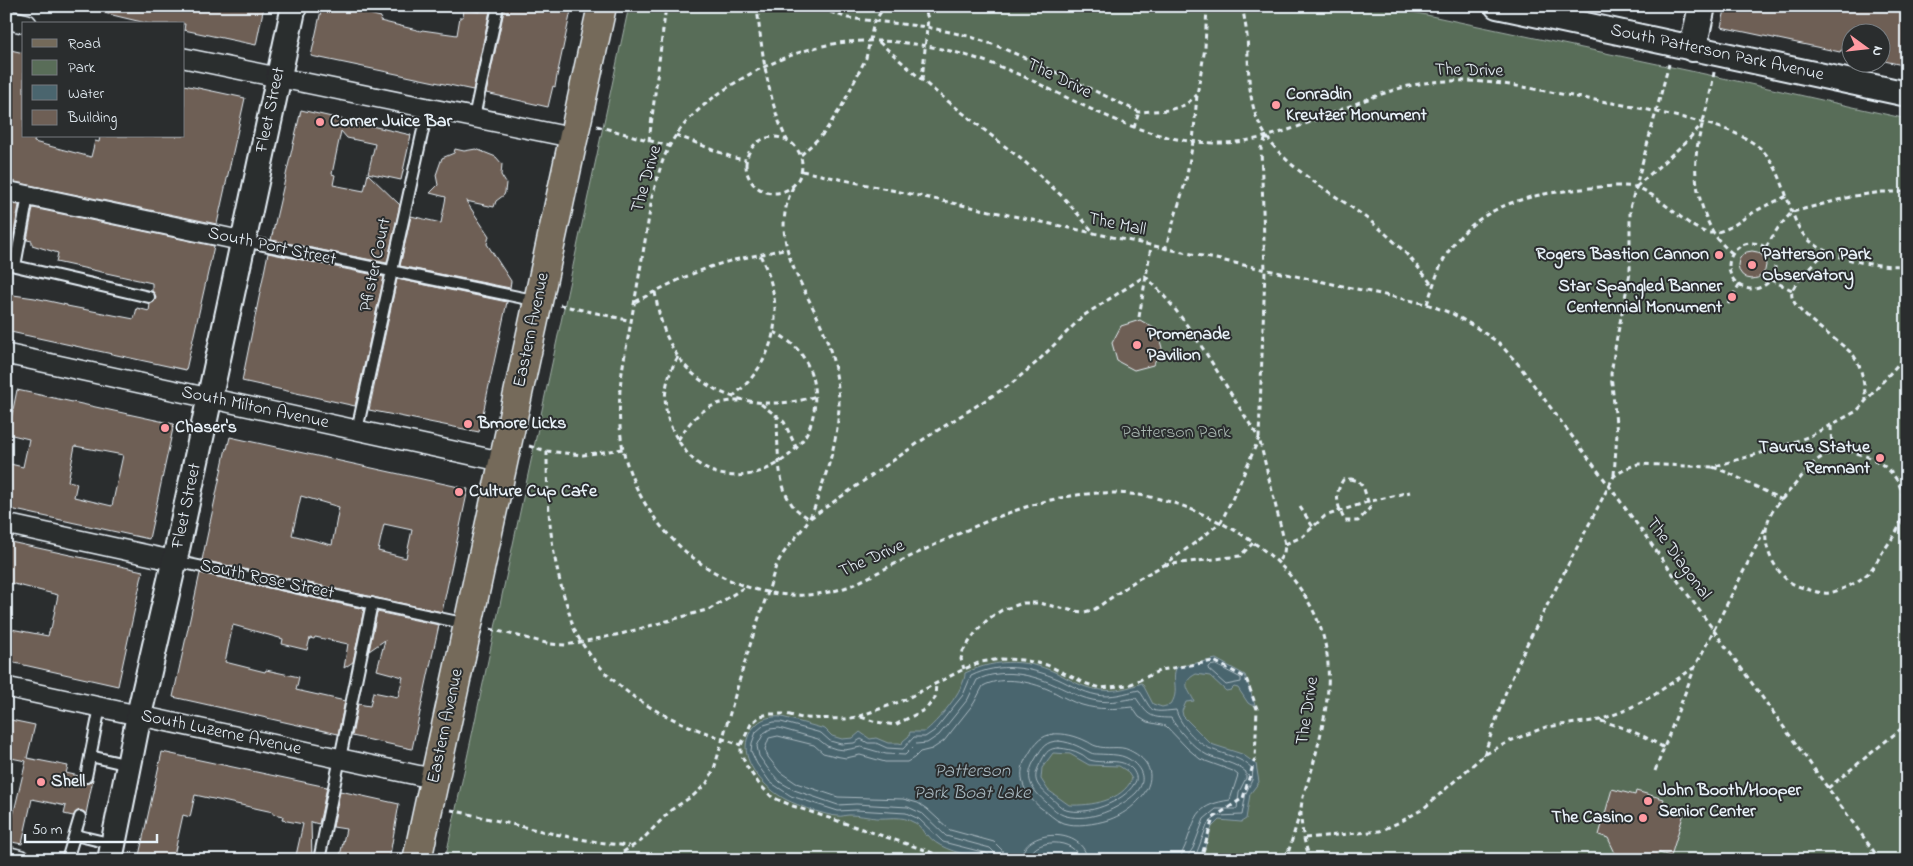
<svg xmlns="http://www.w3.org/2000/svg" width="1913" height="866" font-family="'Indie Flower',sans-serif">
	<style>
		.green { fill: #596d58; stroke: #a0afa8 }
		.water { fill: #4a656e; stroke: #899da5; fill-rule: evenodd }
		.lines { fill: none; stroke-linecap: round; stroke-linejoin: round }
		.shore { stroke: #a9b9c1; stroke-width: 1 }
		.building { fill: #6e5f55; stroke: #e8f1f8; fill-rule: evenodd }
		.service-casing { stroke: #e8f1f8; stroke-width: 14 }
		.minor-casing { stroke: #e8f1f8; stroke-width: 22 }
		.tertiary-casing { stroke: #e8f1f8; stroke-width: 28 }
		.secondary-casing { stroke: #e8f1f8; stroke-width: 30 }
		.primary-casing { stroke: #e8f1f8; stroke-width: 31 }
		.path { stroke: #e8f1f8; stroke-width: 3; stroke-dasharray: 5 4; stroke-linecap: butt }
		.service { stroke: #2a2d2e; stroke-width: 10 }
		.minor { stroke: #2a2d2e; stroke-width: 19 }
		.tertiary { stroke: #2a2d2e; stroke-width: 24 }
		.secondary { stroke: #2a2d2e; stroke-width: 26 }
		.primary { stroke: #746a5a; stroke-width: 28 }
		.poi-dot { fill: #ff9aa2; stroke: #2a2d2e; stroke-width: 2 }
		.labels { text-anchor: middle; dominant-baseline: central; stroke-width: 4; stroke-linejoin: round; paint-order: stroke }
		.street-label { font-size: 18px; fill: #e8f1f8; stroke: #2a2d2e }
		.poi-label { font-size: 18px; font-weight: bold; fill: #e8f1f8; stroke: #2a2d2e; text-anchor: start }
		.park-label { font-size: 18px; fill: #a8b6b0; stroke: #2a2d2e }
		.water-label { font-size: 19px; font-style: italic; fill: #a9b9c1; stroke: #2a2d2e }
	</style>
	<rect width="100%" height="100%" fill="#2a2d2e"/>
	<filter id="ink" filterUnits="userSpaceOnUse"><feTurbulence type="fractalNoise" baseFrequency=".02" numOctaves="2"/><feDisplacementMap in="SourceGraphic" scale="10" xChannelSelector="R" yChannelSelector="G"/><feConvolveMatrix kernelMatrix="1 2 1 2 8 2 1 2 1" color-interpolation-filters="sRGB"/></filter>
	<g filter="url(#ink)">
		<path class="green" d="M629,6H1384L1714,76L1907,119V860H445Z"/>
		<path class="water" d="M1216,659L1245,675L1255,705H1251L1248,703L1238,688L1234,687L1231,690L1226,691L1210,676L1196,674C1179,683 1190,691 1194,701L1186,702L1182,711L1183,716L1211,744L1242,754L1256,764L1259,782L1250,794L1246,819L1241,822L1219,820L1212,827L1202,856L1196,860H1071C1056,850 1046,858 1030,860C1005,862 943,857 928,835L926,836C923,831 919,824 913,822C902,815 888,819 876,818C867,817 858,815 849,815C845,815 841,817 838,816C827,816 797,805 787,800C763,788 731,753 754,727C761,718 771,716 782,717L825,729L832,736L842,739L853,738L860,732L870,739L876,738L888,743H899L902,744L903,741L909,736L910,732H924C936,724 966,688 965,673C998,658 1029,659 1061,675C1074,682 1086,689 1101,690C1115,692 1128,688 1142,683L1153,704L1162,707L1170,705C1181,692 1170,678 1177,667ZM1053,753L1070,754L1089,765L1119,766L1127,771L1132,779C1122,801 1091,806 1069,805L1048,790L1041,779L1042,768Z"/>
		<g class="lines">
			<path class="shore" d="M1216,665L1241,678V682L1226,685L1208,669L1210,666Z
				M1053,734C1064,733 1076,736 1086,741C1089,742 1092,745 1096,746C1107,750 1119,745 1129,750C1173,771 1139,810 1108,820C1095,824 1076,827 1063,823C1054,820 1049,813 1041,808C1027,797 1017,781 1024,762C1026,758 1028,756 1030,752C1036,742 1041,736 1053,734Z
				M1059,741C1074,743 1079,747 1091,753C1093,754 1096,754 1098,754C1111,755 1124,753 1134,763C1144,772 1145,783 1136,793C1119,809 1090,822 1066,816C1058,814 1053,808 1047,803C1031,789 1023,778 1036,758C1042,747 1046,741 1059,741Z
				M1059,748C1067,749 1074,750 1081,754C1084,755 1087,759 1090,760C1106,765 1121,756 1133,770C1136,775 1138,779 1134,784C1124,802 1086,816 1066,810C1060,807 1056,802 1051,798C1035,784 1031,779 1042,760C1046,752 1049,748 1059,748Z
				M990,860L989,855L986,853L943,842L919,819L906,813L856,810L838,811L791,796L770,782L757,764L751,751L752,743L756,732L764,725L774,722H781L821,733L830,741L841,744L854,743L861,739L868,743H876L887,748L903,749L914,737H925L934,731L963,695L971,676C999,662 1030,667 1058,679C1071,685 1082,692 1097,695C1112,698 1125,693 1139,690C1154,712 1147,713 1176,710C1179,723 1197,744 1211,749C1225,755 1241,757 1253,769L1252,780L1246,793L1242,815L1218,816L1208,823L1194,860
				M996,860L995,853L990,848L946,836L923,814L908,807L856,804L838,805L794,790L780,782L769,770L759,756L757,746L764,733L770,729L779,728L818,739L827,746L836,749L845,750L861,747L886,754L905,755L916,744L927,743L939,735L968,699L977,680C1001,668 1031,674 1055,685C1069,691 1082,699 1098,701C1111,703 1123,700 1136,698C1148,715 1149,718 1171,718C1177,729 1195,749 1207,755C1220,761 1234,762 1246,772V778L1239,792L1237,809H1216L1204,819L1193,848L1189,854L1188,860
				M1004,860L1002,850L994,842L950,830L927,809L918,803L903,799L838,797L796,783L780,772L768,757L765,749L769,738L778,736L814,745L823,753L835,756L846,758L860,755L885,762H907L914,758L920,752L932,749L944,741L974,703L983,686C1003,675 1034,682 1054,692C1063,697 1072,702 1082,705C1099,710 1114,709 1132,707L1139,717L1147,722L1166,726L1187,748L1200,759L1233,771L1238,775L1230,800C1198,805 1197,813 1187,841C1185,848 1181,852 1181,860
				M1021,860C1022,827 1086,827 1087,860
				M1029,860C1030,837 1078,837 1079,860"/>
		</g>
		<path class="building" d="M104,6H264L256,45L184,30L185,24H150L104,13Z
			M322,6H367L365,13L381,17L380,21L421,31L422,30L457,35L460,17H463L464,9L480,12L481,6H491L473,90L311,56Z
			M505,6H572L557,76L555,87L553,86L548,107L486,93Z
			M1726,6H1907V66L1880,60V32H1850V52L1841,50L1840,52L1721,27Z
			M6,49L24,53V136H35L34,142L91,157L95,141L99,142L100,136H184V85L245,98L217,224L6,180Z
			M301,110L411,135L401,180L368,173L375,144L347,138L341,131L332,174L335,175L333,185L364,191L368,174L400,205L387,263L271,240Z
			M455,149L464,151L476,149L496,157L502,164L501,175L506,183L505,192L504,195L496,201L494,207L466,201L489,236L487,244L511,281L510,288L400,266L411,216L441,223L446,197L430,193L438,185L436,175L442,158L454,153Z
			M6,203L19,205L13,238L6,236Z
			M33,208L214,246L186,370L6,331V294L35,298L67,305V306L134,319L137,308L149,311L150,304L154,302L156,298L155,295L152,291V283L56,262L58,253L32,245V241L27,240Z
			M1738 265a14 14 0 1 1 28 0a14 14 0 1 1-28 0Z
			M268,253L384,277L355,406L242,381Z
			M397,279L507,302L479,432L369,410Z
			M1140,320L1157,330L1162,348L1153,365L1134,370L1117,361L1112,343L1121,326Z
			M17,390L174,424L149,539L6,508V463L23,467L29,439L8,434ZM75,446L123,455L112,506L74,497L77,483L68,481Z
			M230,437L468,489L442,612L202,560L226,448L227,449ZM301,496L339,507L332,545L292,535ZM384,524L412,530L406,558L378,551Z
			M6,541L143,571L118,686L6,661V628L48,636L50,629H51L58,595L6,582Z
			M200,573L364,609L353,662L344,668L348,644L315,637L314,639L310,638L307,650L282,644L283,639L233,625L225,662L265,672L266,670L299,677L296,690L345,701L338,734L173,697Z
			M377,612L439,625L412,749L352,736L358,704L370,706L373,692L398,697L403,677L377,670L385,640L369,651Z
			M6,719L35,725L27,758L68,766L66,773L79,776L80,780L84,784L89,783L93,779L86,814L79,810L73,816L64,814L66,806L32,799L22,844L7,841L26,761L6,757Z
			M162,752L327,787L319,824L311,822L312,860H295L303,824L282,820L283,816L273,814V812L195,795L190,817L183,815L173,860H138Z
			M1612,789L1635,795L1636,791L1664,799L1662,804L1685,810L1671,856L1659,853L1653,860H1621L1617,857L1608,838L1599,835Z
			M340,791L399,804L389,860H339L346,829L333,827Z"/>
		<g class="lines">
			<defs>
				<path id="service" d="M1568,21L1571,6
					M474,117L498,6
					M28,196L15,266L149,297
					M244,241L538,301
					M357,430L428,107
					M175,561L467,624
					M90,756L129,765
					M86,777L100,707
					M75,835L113,844
					M67,860L80,817
					M319,860L372,603"/>
				<path id="minor" d="M6,19L27,24
					M184,58L574,138
					M6,191L243,241
					M6,354L504,462
					M6,524L175,561
					M6,687L435,779
					M6,856L21,860"/>
				<path id="tertiary" d="M1497,6L1907,94
					M110,860L139,715L176,554L294,6"/>
				<path id="secondary" d="M1693,48L1702,6"/>
				<path id="primary" d="M417,860L602,6"/>
			</defs>
			<use href="#service" class="service-casing"/>
			<use href="#minor" class="minor-casing"/>
			<use href="#tertiary" class="tertiary-casing"/>
			<use href="#secondary" class="secondary-casing"/>
			<use href="#primary" class="primary-casing"/>
			<path class="path" d="M757,6C761,47 768,103 787,140
				M813,6L848,18L927,27L968,36L995,45L1030,60L1139,112L1169,110L1185,105L1197,95
				M1242,6C1244,16 1246,26 1247,36C1249,63 1247,90 1256,116C1275,166 1330,189 1370,221C1396,241 1413,260 1433,286
				M879,42L930,87L1026,163L1064,198L1095,234
				M1714,72C1707,125 1684,152 1703,209C1710,229 1716,240 1732,253
				M922,80L928,18L923,6
				M597,126L669,146
				M1134,128L1139,112
				M676,135L734,158L746,160
				M746 165a28 28 0 1 1 56 0a28 28 0 1 1-56 0Z
				M1266,138L1261,148L1265,271L1259,438L1285,544L1284,553L1278,562
				M649,141L666,6
				M801,155L824,133L842,106L866,58L874,22L885,6
				M802,171L1427,304L1453,314L1477,328L1499,343L1518,364L1610,487L1880,860
				M1636,187L1688,140L1700,126
				M1729 266a23 23 0 1 1 46 0a23 23 0 1 1-46 0Z
				M1766,247L1778,228L1792,212L1854,196L1882,192H1907
				M1165,250L1186,180L1193,142L1197,95L1205,48L1207,6
				M1826,251C1818,260 1794,282 1792,292C1787,310 1843,342 1854,356C1863,369 1864,386 1866,400
				M1771,280L1792,290
				M655,292C658,311 662,329 672,347C700,398 763,414 816,396
				M635,302C667,285 700,268 734,260C752,256 769,253 787,248
				M1427,304C1432,290 1436,275 1443,261C1469,211 1520,195 1574,190C1589,188 1619,184 1635,187C1658,192 1693,235 1712,233C1730,231 1741,219 1756,211C1766,205 1777,201 1787,196
				M1728,304L1739,285
				M560,305L632,321
				M1139,317L1151,247
				M678,357C664,379 660,408 674,433C681,446 690,459 703,467C741,490 795,465 810,426C816,410 816,393 812,377C806,356 794,342 774,332
				M732,397C778,360 787,308 760,255
				M761,404L784,422L796,447
				M777,414C778,440 776,482 791,503C795,510 803,514 809,519L924,439L1011,384L1037,362L1083,316L1145,276C1193,322 1222,383 1259,438L1238,487L1221,522L1203,537L1164,565L1138,579L1095,609L1085,612L1074,611L1039,603H1023L1002,610L988,619L976,632L963,651L961,659L964,669
				M1831,426L1832,452
				M678,440C694,414 710,400 742,401
				M529,446L547,451L583,455L623,449
				M1839,450C1875,453 1911,475 1902,517C1900,529 1891,540 1884,550C1879,557 1875,566 1869,572C1862,581 1840,591 1829,593C1822,594 1813,591 1807,589C1800,587 1791,584 1786,579C1769,562 1759,537 1771,514C1776,504 1786,495 1793,487C1809,468 1814,457 1839,450Z
				M547,451C547,504 550,557 568,608C570,616 572,625 576,633C589,658 612,681 634,697C666,719 705,733 741,745
				M1713,467L1731,474L1782,500
				M1614,475L1617,434L1611,374L1616,342L1630,273V208L1669,64
				M1351,479L1359,481L1364,489L1370,508L1358,521H1345C1337,506 1334,494 1343,480Z
				M1907,490L1904,501H1907
				M1300,507L1313,527
				M1285,544L1302,537L1325,516L1367,502L1410,492
				M1164,565L1240,556L1254,542
				M490,629L550,644L566,645L621,634L710,609L745,587
				M861,717L876,722L895,725L926,709L935,698L936,683
				M1601,721C1623,727 1644,735 1664,748
				M1484,755L1505,694L1525,648L1614,476L1627,468L1638,464L1712,467L1775,449L1810,436L1857,411L1907,354
				M1655,771L1695,667L1765,529
				M1828,788L1907,724
				M451,810C510,823 569,840 629,846
				M1305,838L1380,831L1400,822L1423,809L1484,755L1510,741L1546,727L1600,720L1626,710L1654,695L1695,667
				M619,860L623,852L641,841L671,810L694,795L707,783L714,769C731,711 746,652 767,595C771,584 773,572 778,562C786,547 800,534 809,519C814,511 817,500 820,491C830,463 838,436 839,406C839,381 833,356 824,332C804,282 767,243 793,187
				M950,860L925,850L793,806L772,797L759,784L747,767L741,754V745L751,724L760,716L770,714H786L802,718L845,719L857,717L902,701L964,669L981,662L1002,659L1022,660L1047,665L1087,684L1101,688L1129,685L1161,670L1214,661L1246,678L1257,709L1255,759L1243,798L1213,818L1202,855L1194,860
				M1286,860L1300,813
				M1311,860C1305,847 1301,828 1301,814C1300,800 1308,782 1312,769C1330,700 1343,646 1296,583C1272,551 1237,529 1200,513C1091,464 1000,514 901,561C883,569 865,580 847,587C801,603 752,595 711,570C668,544 634,499 623,449C619,430 619,408 620,389C622,365 628,340 632,316C639,276 646,237 652,197C657,181 660,164 668,149C684,114 730,83 764,67C777,61 790,55 804,51C876,27 967,49 1033,81C1091,109 1149,142 1215,143C1286,144 1346,100 1413,85C1468,74 1523,87 1577,97C1605,102 1634,106 1661,113C1692,120 1738,128 1761,149C1783,170 1785,200 1798,226C1812,257 1876,269 1907,265"/>
			<use href="#service" class="service"/>
			<use href="#minor" class="minor"/>
			<use href="#tertiary" class="tertiary"/>
			<use href="#secondary" class="secondary"/>
			<use href="#primary" class="primary"/>
		</g>
	</g>
	<g class="poi-dot">
		<circle cx="1276" cy="105" r="5"/>
		<circle cx="320" cy="122" r="5"/>
		<circle cx="1719" cy="255" r="5"/>
		<circle cx="1752" cy="265" r="5"/>
		<circle cx="1732" cy="297" r="5"/>
		<circle cx="1137" cy="345" r="5"/>
		<circle cx="468" cy="424" r="5"/>
		<circle cx="165" cy="428" r="5"/>
		<circle cx="1880" cy="458" r="5"/>
		<circle cx="459" cy="492" r="5"/>
		<circle cx="41" cy="782" r="5"/>
		<circle cx="1648" cy="801" r="5"/>
		<circle cx="1643" cy="818" r="5"/>
	</g>
	<g class="labels">
		<g class="street-label">
			<text transform="translate(1717 53) rotate(12)">South Patterson Park Avenue</text>
			<text transform="translate(1469 71) rotate(1)">The Drive</text>
			<text transform="translate(1059 79) rotate(26)">The Drive</text>
			<text transform="translate(271 110) rotate(-78)">Fleet Street</text>
			<text transform="translate(647 179) rotate(-74)">The Drive</text>
			<text transform="translate(1117 225) rotate(12)">The Mall</text>
			<text transform="translate(272 247) rotate(12)">South Port Street</text>
			<text transform="translate(376 265) rotate(-78)">Pfister Court</text>
			<text transform="translate(532 330) rotate(-78)">Eastern Avenue</text>
			<text transform="translate(255 408) rotate(12)">South Milton Avenue</text>
			<text transform="translate(187 506) rotate(-78)">Fleet Street</text>
			<text transform="translate(872 559) rotate(-24)">The Drive</text>
			<text transform="translate(1678 559) rotate(54)">The Diagonal</text>
			<text transform="translate(267 580) rotate(12)">South Rose Street</text>
			<text transform="translate(1308 711) rotate(-81)">The Drive</text>
			<text transform="translate(446 726) rotate(-78)">Eastern Avenue</text>
			<text transform="translate(221 733) rotate(12)">South Luzerne Avenue</text>
		</g>
		<g class="poi-label">
			<text x="1286" y="95">Conradin<tspan x="1286" dy="21">Kreutzer Monument</tspan></text>
			<text x="330" y="122">Corner Juice Bar</text>
			<text x="1709" y="255" text-anchor="end">Rogers Bastion Cannon</text>
			<text x="1762" y="255">Patterson Park<tspan x="1762" dy="21">Observatory</tspan></text>
			<text x="1722" y="287" text-anchor="end">Star Spangled Banner<tspan x="1722" dy="21">Centennial Monument</tspan></text>
			<text x="1147" y="335">Promenade<tspan x="1147" dy="21">Pavilion</tspan></text>
			<text x="478" y="424">Bmore Licks</text>
			<text x="175" y="428">Chaser's</text>
			<text x="1870" y="448" text-anchor="end">Taurus Statue<tspan x="1870" dy="21">Remnant</tspan></text>
			<text x="469" y="492">Culture Cup Cafe</text>
			<text x="51" y="782">Shell</text>
			<text x="1658" y="791">John Booth/Hooper<tspan x="1658" dy="21">Senior Center</tspan></text>
			<text x="1633" y="818" text-anchor="end">The Casino</text>
		</g>
		<g class="park-label">
			<text x="1176" y="433">Patterson Park</text>
		</g>
		<g class="water-label">
			<text x="972" y="771">Patterson<tspan x="972" dy="22">Park Boat Lake</tspan></text>
		</g>
	</g>
	<rect width="1913" height="866" fill="none" stroke="#2a2d2e" stroke-width="25"/>
	<rect x="12" y="12" width="1888" height="841" fill="none" stroke="#e8f1f8" stroke-width="2" filter="url(#ink)"/>
	<rect x="22" y="22" width="162" height="115" fill="#2a2d2e" stroke="#767b7f"/>
	<rect x="32" y="39" width="25" height="8" fill="#746a5a" stroke="#767b7f"/>
	<text x="68" y="48" font-size="15" fill="#e8f1f8">Road</text>
	<rect x="32" y="60" width="25" height="15" fill="#596d58" stroke="#767b7f"/>
	<text x="68" y="72" font-size="15" fill="#e8f1f8">Park</text>
	<rect x="32" y="85" width="25" height="15" fill="#4a656e" stroke="#767b7f"/>
	<text x="68" y="98" font-size="15" fill="#e8f1f8">Water</text>
	<rect x="32" y="110" width="25" height="15" fill="#6e5f55" stroke="#767b7f"/>
	<text x="68" y="122" font-size="15" fill="#e8f1f8">Building</text>
	<g transform="translate(1866 48) rotate(105)"><circle r="24" fill="#2a2d2e" stroke="#767b7f"/>
	<path d="M0-4L9 19L0 12L-9 19Z" fill="#ff9aa2"/>
	<text y="-8" font-size="14" font-weight="bold" text-anchor="middle" fill="#e8f1f8">N</text>
	</g>
	<path d="M25 834v8h132v-8" fill="none" stroke="#e8f1f8" stroke-width="2.5"/>
	<text x="32" y="834" font-size="15" fill="#e8f1f8" stroke="#2a2d2e" stroke-width="4" paint-order="stroke">50 m</text>
</svg>
